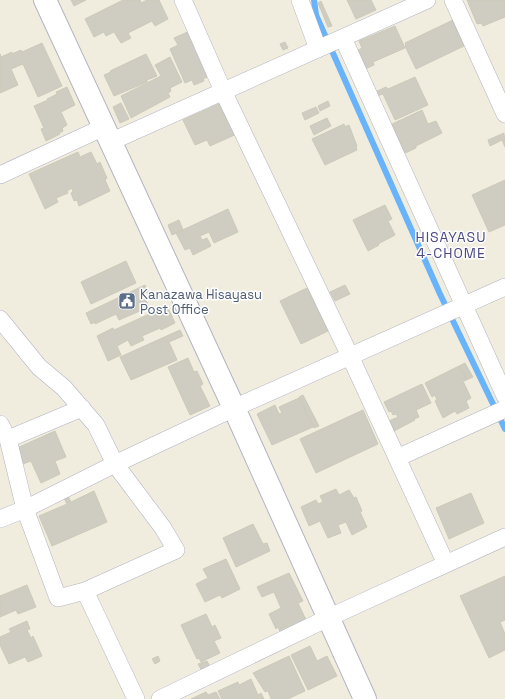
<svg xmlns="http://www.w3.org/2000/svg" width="505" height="699" font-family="'Space Grotesk',sans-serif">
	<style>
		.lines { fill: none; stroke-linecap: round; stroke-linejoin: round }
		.stream { stroke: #69b3fb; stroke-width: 6 }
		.building { fill: #cfccc1; stroke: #cccab8 }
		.street-casing { stroke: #b4b3c2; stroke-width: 18 }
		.secondary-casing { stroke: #b4b3c2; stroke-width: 24 }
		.street { stroke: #fff; stroke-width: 17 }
		.secondary { stroke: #fff; stroke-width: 22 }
		.labels { text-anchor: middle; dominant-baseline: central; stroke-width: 3; stroke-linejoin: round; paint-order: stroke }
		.service-label { font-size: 13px; fill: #4e5e75; stroke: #fff; text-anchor: start }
		.neighbourhood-label { font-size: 14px; letter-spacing: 1px; fill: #4b4884; stroke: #fff }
	</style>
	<rect width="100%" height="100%" fill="#f0eddf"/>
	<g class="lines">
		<path class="stream" d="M314,0L316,15L440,294L505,429"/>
	</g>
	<path class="building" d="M71,0H86L74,6Z
		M123,0H140L141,3L147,0H159L168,19L155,26L152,21L128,33L131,38L121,43L114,32L106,36L104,32L94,37L85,19Z
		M347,0H371L376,10L356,19Z
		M467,0H505V17L483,26L481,23L477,24Z
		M321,1L332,26L328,27L318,3Z
		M453,20L464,46L416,69L405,46L406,45L405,43Z
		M395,26L405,48L373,62L374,65L365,69L357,51L362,48L359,41Z
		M192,30L211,75L203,79L204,81L194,85L192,80L185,83L170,49L178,45L174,38Z
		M285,42L288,48L283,50L280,44Z
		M42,43L62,86L38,97L23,64L11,69L18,85L0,93V54L1,57L12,52V54L21,50L22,52Z
		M146,54L157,76L147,80V82L114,96L104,75L111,72L110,71Z
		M170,57L182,82L170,88L171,91L168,93L170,97L131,118L121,96L161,76L155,65Z
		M415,77L428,105L395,120L383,94L377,96L375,92L386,87L388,89Z
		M67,87L75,105L61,112L67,125L62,128L63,131L59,133L60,134L46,141L41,129L44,128L34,106L48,100L47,99L57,94L56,92Z
		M328,101L330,106L320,111L318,106Z
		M223,102L239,133L210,146L207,140L195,145L183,120Z
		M121,103L129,119L120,123L113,107Z
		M316,107L319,113L305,120L302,113Z
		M422,110L428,124L436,121L442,133L416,146V148L403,154L390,125Z
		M327,118L331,126L314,135L310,126Z
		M344,124L345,127L349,125L357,146L356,147L357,150L325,165L312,139Z
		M504,133L505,147L502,140L490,146L488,140Z
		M78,152L80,157L91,152L97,164L100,162L107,178L105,180L110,191L79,206L77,200L74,201L71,193L73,192L72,188L67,191L68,193L56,198L58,202L45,209L29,174Z
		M505,180V225L489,232L472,195Z
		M385,205L392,219L388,221L395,235L378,244L379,245L368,251L353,220Z
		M228,209L238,232L214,243L209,232L200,236L202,240L207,238L211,246L193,255L190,248L185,250L176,233Z
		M179,220L183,230L172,235L168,225Z
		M126,261L136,283L91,304L81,282Z
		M145,285L148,292L143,293L149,307L119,320L116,314L95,324V322L91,324L86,313Z
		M345,285L350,294L335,301L330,292Z
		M307,288L328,331L301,344L280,301Z
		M167,306L175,323L161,330L160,328L142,336L144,340L131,346L128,340L117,346L121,355L108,361L97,336L113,328L114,330Z
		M180,330L183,336L169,342L177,360L131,380L120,357Z
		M188,358L194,372L197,371L203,384L200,386L210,406L190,415L168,367Z
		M465,363L473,377L464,381L463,379L466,378L459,366Z
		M459,366L466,378L462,379L471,398L466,401L469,408L457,414L455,411L443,418L435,401L437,400L435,395L432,397L425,383Z
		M422,384L431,403L416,410L419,417L414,419L415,420L394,431L389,421L398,417L396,414L393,415L391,411L389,412L384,402Z
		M303,395L319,426L314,428L299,397Z
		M299,398L313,427L272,445L257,414L275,405L279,414L282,413L279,407Z
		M363,410L378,444L316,473L300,439Z
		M55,431L66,457L55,461L60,474L41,483L31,461L23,464L17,448Z
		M336,489L339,495L349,490L354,498L356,497L362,511L360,512L367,527L352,535L346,522L338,525L341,533L328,538L320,521L309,526L301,507L316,500L318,504L323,502L320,496Z
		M94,491L107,522L52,546L39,516L67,504L63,496L67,494L71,502Z
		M471,493L484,523L449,539L436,508Z
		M253,524L263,544L267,543L270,551L236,567L223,538Z
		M226,559L240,589L222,598L220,595L205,602L196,584L208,578L203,569Z
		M289,573L303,601L298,603L307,622L283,638L278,627L276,629L269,614L281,608L274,592L262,597L257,587Z
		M505,576V620L500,622L505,634V650L489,658L460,596Z
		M27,585L36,607L18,614L16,610L0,617V596Z
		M206,614L212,627L215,625L221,638L214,641L220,653L201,662L199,658L197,659L181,625Z
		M27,621L30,629L27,630L31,638L33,636L42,656L28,662L25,657L9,664L0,645V637L11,632L9,629Z
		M310,646L317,661L327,656L337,676L308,690L291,655Z
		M158,656L160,661L155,664L152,659Z
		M289,656L305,691L288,699H271L268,691L265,692L253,673Z
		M207,661L212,671L204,675L198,664Z
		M251,679L258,695L261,693L264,699H222L218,691L238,682L239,685Z
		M206,692L208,695L216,692L220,699H191Z"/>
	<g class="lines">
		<defs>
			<path id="street" d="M183,0L223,91L350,356L446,564
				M300,0L318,49
				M453,0L505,114
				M343,38L505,396
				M110,142L427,0
				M0,175L104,127
				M0,319L39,367L64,388L96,425L115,464L163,528L176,550L85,591
				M0,424L8,439L25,509L58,598L85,591L136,699
				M8,439L82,408
				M397,458L505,409
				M0,519L25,509L115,464L234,408L505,287
				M160,699L328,618L505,537"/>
			<path id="secondary" d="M45,0L234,408L365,699"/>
		</defs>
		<use href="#street" class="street-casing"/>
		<use href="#secondary" class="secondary-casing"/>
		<use href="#street" class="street"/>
		<use href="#secondary" class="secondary"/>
	</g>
	<defs>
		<symbol id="civic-square" viewBox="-11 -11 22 22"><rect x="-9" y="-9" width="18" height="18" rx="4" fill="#5c6f8a" stroke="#fff"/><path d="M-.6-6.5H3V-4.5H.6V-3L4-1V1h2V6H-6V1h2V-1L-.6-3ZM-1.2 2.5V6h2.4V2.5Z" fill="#fff"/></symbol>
	</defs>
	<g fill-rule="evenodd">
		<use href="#civic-square" x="117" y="291" width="20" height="20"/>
	</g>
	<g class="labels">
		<g class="service-label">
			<text x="140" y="294">Kanazawa Hisayasu<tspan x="140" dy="15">Post Office</tspan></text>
		</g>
		<g class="neighbourhood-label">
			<text x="451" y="237">HISAYASU<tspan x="451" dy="16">4-CHOME</tspan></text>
		</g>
	</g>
</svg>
